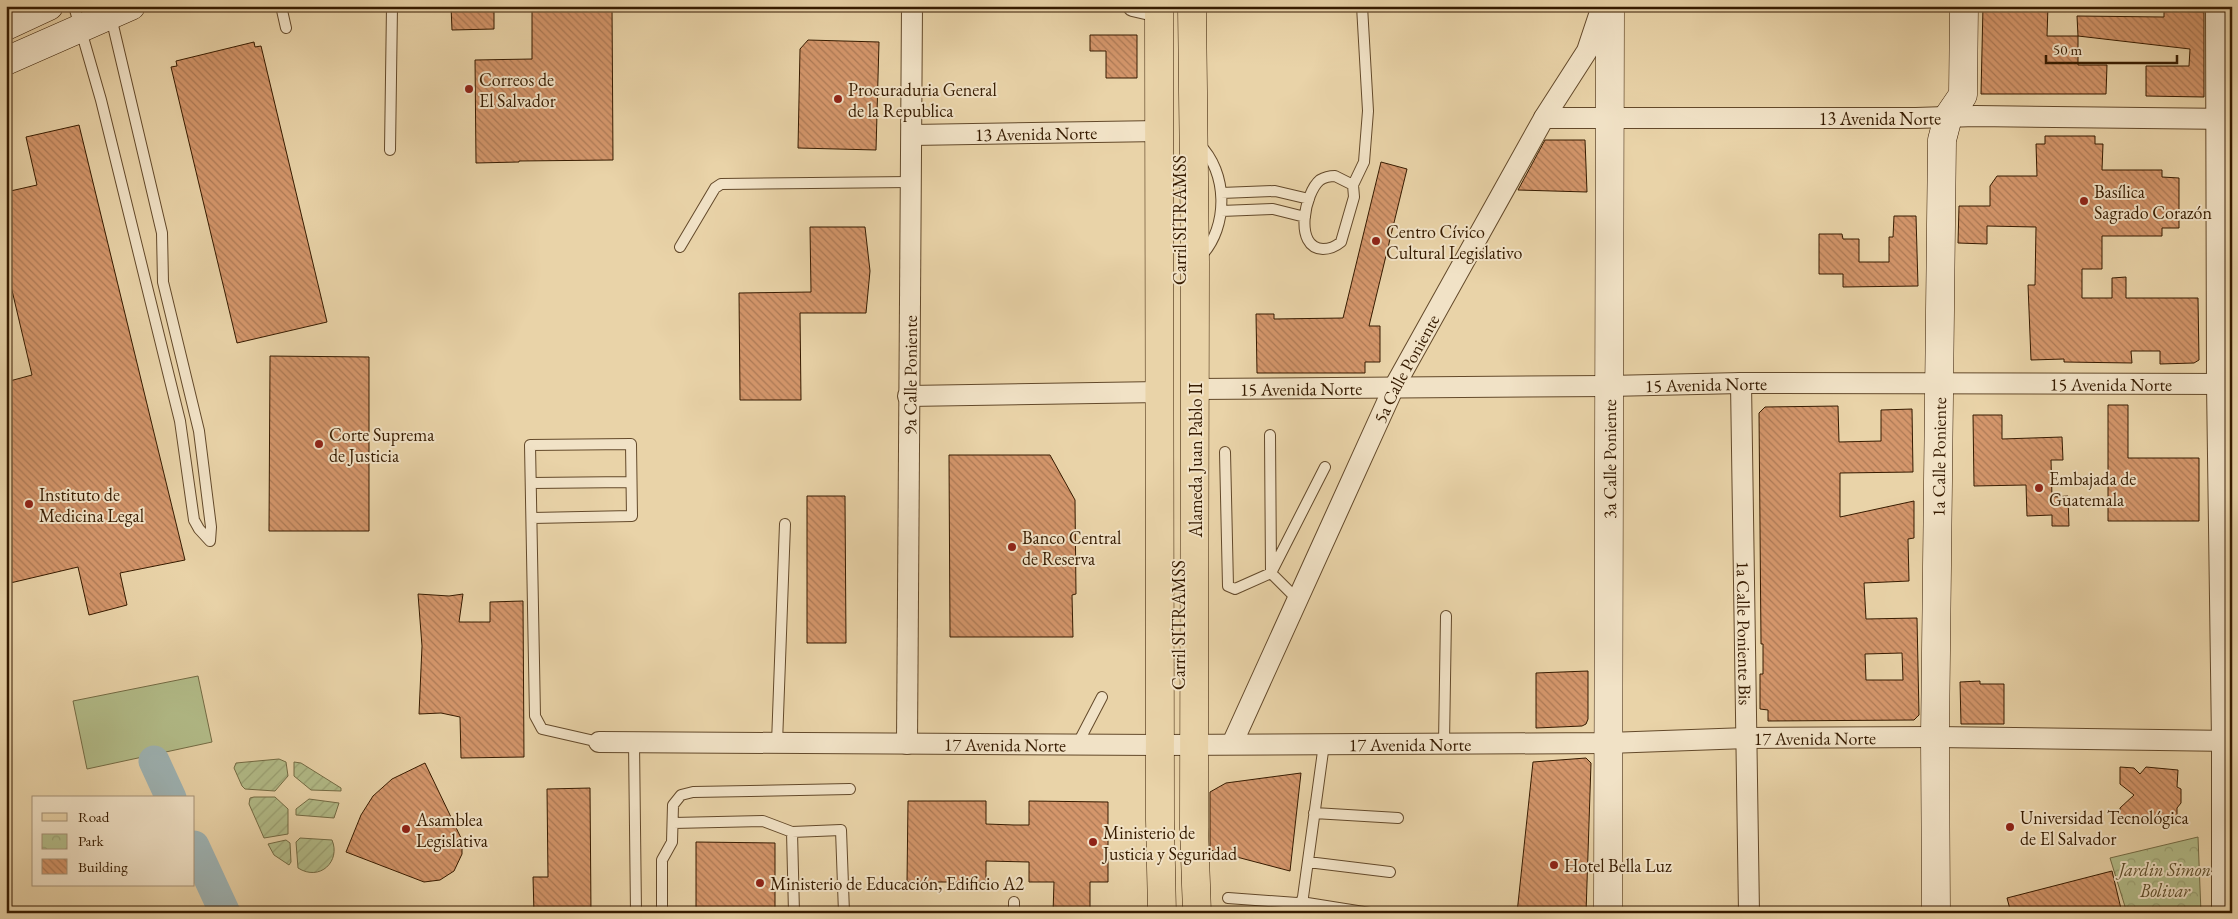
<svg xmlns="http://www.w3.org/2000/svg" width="2238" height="919" font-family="'EB Garamond',serif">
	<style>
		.grass { fill: #b3bd8a; stroke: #746c45 }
		.park { fill: url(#park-crowns); stroke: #746c45 }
		.garden { fill: url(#garden-furrows); stroke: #746c45 }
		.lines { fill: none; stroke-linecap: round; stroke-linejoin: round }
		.river { stroke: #9eb4b5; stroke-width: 31 }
		.building { fill: url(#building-back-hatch); stroke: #361b00; fill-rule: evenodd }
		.lane-casing { stroke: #63492a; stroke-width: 12 }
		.street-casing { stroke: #63492a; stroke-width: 22 }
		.secondary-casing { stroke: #361b00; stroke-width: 29 }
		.primary-casing { stroke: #361b00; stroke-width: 29 }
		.lane { stroke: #f1e2c6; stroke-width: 10 }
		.street { stroke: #f1e2c6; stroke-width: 20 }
		.secondary { stroke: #f1e2c6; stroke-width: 28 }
		.primary { stroke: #e9d3a8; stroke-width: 28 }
		.poi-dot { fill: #8f2418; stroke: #f1e2c6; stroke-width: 2 }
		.labels { text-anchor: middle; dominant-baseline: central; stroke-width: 4; stroke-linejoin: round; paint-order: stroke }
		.poi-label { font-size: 18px; fill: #361b00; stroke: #f1e2c6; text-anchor: start }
		.street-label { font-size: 18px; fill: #361b00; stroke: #f1e2c6 }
		.park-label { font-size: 18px; font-style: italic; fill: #5c4c29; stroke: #f1e2c6 }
	</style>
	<defs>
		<pattern id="park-crowns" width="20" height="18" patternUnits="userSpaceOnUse" patternTransform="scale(1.25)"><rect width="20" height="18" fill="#b3bd8a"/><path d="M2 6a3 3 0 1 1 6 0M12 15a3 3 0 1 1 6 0" fill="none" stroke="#9ba275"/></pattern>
		<pattern id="garden-furrows" width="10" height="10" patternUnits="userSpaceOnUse" patternTransform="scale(1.25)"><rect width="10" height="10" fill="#b3bd8a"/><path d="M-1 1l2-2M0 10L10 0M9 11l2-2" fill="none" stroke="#9ba275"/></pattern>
		<pattern id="building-back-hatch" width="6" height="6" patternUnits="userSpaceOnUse" patternTransform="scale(1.25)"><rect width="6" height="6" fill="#d4966b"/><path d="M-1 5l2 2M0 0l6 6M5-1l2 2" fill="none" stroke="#ad7a56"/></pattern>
	</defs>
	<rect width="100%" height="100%" fill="#e9d3a8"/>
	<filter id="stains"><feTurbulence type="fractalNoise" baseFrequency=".004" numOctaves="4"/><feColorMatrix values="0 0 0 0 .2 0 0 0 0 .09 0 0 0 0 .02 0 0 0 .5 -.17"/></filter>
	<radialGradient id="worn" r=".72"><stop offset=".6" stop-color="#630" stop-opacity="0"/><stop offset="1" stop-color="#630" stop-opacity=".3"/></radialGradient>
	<path class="grass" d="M198,676L212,742L87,769L73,701Z"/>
	<path class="park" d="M2198,837L2201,913H2127L2110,858Z"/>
	<path class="garden" d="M279,759L286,762L288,776L275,791L245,789L242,786L234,768L236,763Z
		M294,762L301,763L341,788V791L311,790L294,776Z
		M254,797H275L288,809V834L264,838L249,804L250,798Z
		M309,799L339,803L334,818L296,815V809Z
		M300,838L332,840C341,861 320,882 298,868L296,842Z
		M286,840L290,843L291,862L289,865L274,855L268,844Z"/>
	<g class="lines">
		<path class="river" d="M154,761L171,798
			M194,846L225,913"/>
	</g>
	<path class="building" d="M451,6H494V29L452,30Z
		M532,6H612L613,160L519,161V162L476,163L475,60L532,59Z
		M1983,6H2048L2047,36H2078V65H2107L2106,94H1981Z
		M2164,11L2204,12V97L2146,96V66H2189L2190,49L2078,36L2077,16L2164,17Z
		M1090,35H1137V78H1106V51H1090Z
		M808,40L879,42L876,150L798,148L800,49Z
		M254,42L255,47L261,46L327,322L237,343L171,67L177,66L176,61Z
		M79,125L185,560L120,573L127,605L89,615L78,567L6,584V382L32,375L6,265V192L37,185L26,137Z
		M2045,136H2095V144H2103L2102,170H2162V177L2179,178V228H2162V236H2102V269H2082V298H2112V278L2126,277V298H2198L2199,360L2194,363L2160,364V351H2131L2132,363L2064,362V359L2031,360L2028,285H2035L2036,227L1987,226V244L1958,243L1959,206H1990V186L1997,176H2037L2036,144H2045Z
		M1545,140H1585L1587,192L1518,190Z
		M1381,162L1407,169L1369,326H1380V362H1365V373H1257L1256,314H1274V319L1343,318Z
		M1894,216H1916L1918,286L1843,287V274H1819V234H1842L1843,239H1859V262H1889V237H1893Z
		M810,227H865L870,271L866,313H800L801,400H740L739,293L811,292Z
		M270,356L369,357V531H269Z
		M2108,405H2128V458H2199V521H2108Z
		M1838,406L1839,442L1881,441V410L1912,409L1913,472L1840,473V517L1914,501V538L1908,539L1909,581L1864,583L1866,619L1917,618L1919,715L1914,720L1768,721V710L1760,709V674H1763V644H1761L1759,413L1765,407ZM1902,653L1903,680H1866L1865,654Z
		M1973,415H2002V439L2062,437L2063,460H2051L2052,497L2068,496L2069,526H2052V515L2027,516L2026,485L1974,486Z
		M949,455H1050L1075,500L1076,594L1072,595L1073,637H950Z
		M807,496H845L846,643H807Z
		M418,594L449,596L463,594L459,622H490V602L523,601L524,757L461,758L460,717L441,713L419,714L422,646Z
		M1588,671V719L1586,724L1582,726L1536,728V673Z
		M1980,681V684H2004V724H1961L1960,682Z
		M1586,758L1591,763L1586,913H1517L1533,762Z
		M425,763L462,840V854L454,871L440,880L424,882L346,852L361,815L373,796L392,779Z
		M2120,767L2134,768L2140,774L2146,767L2178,770L2177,787L2181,789V803L2177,808V817L2174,822L2120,823V808L2134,795L2120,784Z
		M1301,773L1290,871L1210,850V792L1226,783Z
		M590,788L591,913H534L533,877H548L547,789Z
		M908,801H986V824L1014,825H1029V801L1108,802V882H1090V913H1053L1054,882H1029V862L986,861V882H907Z
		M696,842L775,843V913H696Z
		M2112,871L2122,913H2011L2007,898Z"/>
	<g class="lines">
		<defs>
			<path id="lane" d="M74,6L101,100L180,421L194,520L199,529L210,541L211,527L199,431L163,282L162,233L111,17
				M281,6L286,28
				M1199,144C1228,172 1229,227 1201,256
				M390,150L392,6
				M1335,176L1353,185L1354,197L1341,242C1335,247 1330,249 1323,249C1293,248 1305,192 1320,180C1325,177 1330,176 1335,176Z
				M1353,185L1364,162L1368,111L1362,6
				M1221,193L1275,191L1309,199
				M1221,211L1273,209L1305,217
				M680,247L715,188L721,184L911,182
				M1270,435L1271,573L1298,600
				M1225,452L1228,586L1235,589L1271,573L1325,467
				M531,483L631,482
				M532,518L632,516L631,444L530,445L535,716L542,729L599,742
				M634,742L636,913
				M777,743L785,524
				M1444,743L1446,616
				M1077,745L1102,697
				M1314,813L1398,818
				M673,823L763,821L792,832L841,830L844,913
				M792,832L794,913
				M1308,862L1390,872
				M1228,898L1297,903L1301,902L1303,897L1324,744
				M1014,902V913
				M1301,902L1370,913
				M662,913V860L672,842L673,805L681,795L693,792L850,789"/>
			<g id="street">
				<path d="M1133,6L1159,12"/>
				<path d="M2216,6L2217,384L2222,741V913"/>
				<path id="s1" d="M1544,118H1916L1975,116L2232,119"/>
				<path id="s2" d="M912,135L1160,131"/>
				<path id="s3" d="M1741,383L1749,913"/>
				<path id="s4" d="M1195,389L1609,386L1741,383L2232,384"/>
				<path d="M908,396L1160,392"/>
				<path id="s5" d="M599,742L1161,745L1608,743L1747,738L1935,737L2232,741"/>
				<path id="s6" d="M907,744L912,6"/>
				<path id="s7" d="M1232,744L1393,389L1544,118L1587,51L1602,6"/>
			</g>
			<g id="secondary">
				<path d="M6,26L49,6"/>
				<path d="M6,61L131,6"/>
				<path id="s8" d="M1608,913L1610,6"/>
				<path id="s9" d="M1936,913L1935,737L1942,140L1948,117L1963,95L1964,6"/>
			</g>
			<path id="primary" d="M1159,6L1160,820L1162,913
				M1192,6L1195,262L1194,828L1197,913"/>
		</defs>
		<use href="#lane" class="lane-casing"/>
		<use href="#street" class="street-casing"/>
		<use href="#secondary" class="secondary-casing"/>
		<use href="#primary" class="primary-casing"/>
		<use href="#lane" class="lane"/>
		<use href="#street" class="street"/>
		<use href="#secondary" class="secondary"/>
		<use href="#primary" class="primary"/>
	</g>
	<g class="poi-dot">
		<circle cx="469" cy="89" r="5"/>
		<circle cx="838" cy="99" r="5"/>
		<circle cx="2084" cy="201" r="5"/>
		<circle cx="1376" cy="241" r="5"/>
		<circle cx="319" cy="444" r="5"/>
		<circle cx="2039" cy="488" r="5"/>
		<circle cx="29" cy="504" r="5"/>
		<circle cx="1012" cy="547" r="5"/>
		<circle cx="2010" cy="827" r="5"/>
		<circle cx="406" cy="829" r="5"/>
		<circle cx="1093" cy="842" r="5"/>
		<circle cx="1554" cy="865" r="5"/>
		<circle cx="760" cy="883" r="5"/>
	</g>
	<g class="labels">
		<g class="poi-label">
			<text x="479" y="79">Correos de<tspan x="479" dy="21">El Salvador</tspan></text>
			<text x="848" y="89">Procuraduria General<tspan x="848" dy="21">de la Republica</tspan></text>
			<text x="2094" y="191">Basílica<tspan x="2094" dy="21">Sagrado Corazón</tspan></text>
			<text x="1386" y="231">Centro Cívico<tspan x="1386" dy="21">Cultural Legislativo</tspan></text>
			<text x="329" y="434">Corte Suprema<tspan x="329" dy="21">de Justicia</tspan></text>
			<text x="2049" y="478">Embajada de<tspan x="2049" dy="21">Guatemala</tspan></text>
			<text x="39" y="494">Instituto de<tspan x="39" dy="21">Medicina Legal</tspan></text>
			<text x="1022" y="537">Banco Central<tspan x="1022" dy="21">de Reserva</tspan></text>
			<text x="2020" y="817">Universidad Tecnológica<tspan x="2020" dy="21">de El Salvador</tspan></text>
			<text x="416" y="819">Asamblea<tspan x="416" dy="21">Legislativa</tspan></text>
			<text x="1103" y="832">Ministerio de<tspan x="1103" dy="21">Justicia y Seguridad</tspan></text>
			<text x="1564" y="865">Hotel Bella Luz</text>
			<text x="770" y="883">Ministerio de Educación, Edificio A2</text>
		</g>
		<g class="street-label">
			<text stroke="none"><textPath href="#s1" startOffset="336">13 Avenida Norte</textPath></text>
			<text stroke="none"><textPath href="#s2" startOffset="124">13 Avenida Norte</textPath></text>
			<text transform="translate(1179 220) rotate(-90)">Carril SITRAMSS</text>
			<text stroke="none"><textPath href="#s7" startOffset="414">5a Calle Poniente</textPath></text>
			<text stroke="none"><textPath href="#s6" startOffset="369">9a Calle Poniente</textPath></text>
			<text stroke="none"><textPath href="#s4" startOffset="511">15 Avenida Norte</textPath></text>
			<text stroke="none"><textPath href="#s4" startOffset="916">15 Avenida Norte</textPath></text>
			<text stroke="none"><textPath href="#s4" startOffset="106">15 Avenida Norte</textPath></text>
			<text stroke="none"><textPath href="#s9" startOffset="456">1a Calle Poniente</textPath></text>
			<text stroke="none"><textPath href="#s8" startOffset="454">3a Calle Poniente</textPath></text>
			<text transform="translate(1195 460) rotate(-90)">Alameda Juan Pablo II</text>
			<text transform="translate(1178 625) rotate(-90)">Carril SITRAMSS</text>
			<text stroke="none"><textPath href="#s3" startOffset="250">1a Calle Poniente Bis</textPath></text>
			<text stroke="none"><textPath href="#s5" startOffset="1216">17 Avenida Norte</textPath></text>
			<text stroke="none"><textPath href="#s5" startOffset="811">17 Avenida Norte</textPath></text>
			<text stroke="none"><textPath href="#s5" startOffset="406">17 Avenida Norte</textPath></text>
		</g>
		<g class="park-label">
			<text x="2165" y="869">Jardin Simon<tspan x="2165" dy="21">Bolivar</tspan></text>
		</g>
	</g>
	<rect width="2238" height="919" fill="none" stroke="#e9d3a8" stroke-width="25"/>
	<rect x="8" y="8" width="2223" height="904" fill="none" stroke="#361b00" stroke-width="2.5"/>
	<rect x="12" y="12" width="2213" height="894" fill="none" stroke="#361b00"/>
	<rect x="32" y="796" width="162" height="90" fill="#f1e2c6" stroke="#a69277"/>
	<rect x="42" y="813" width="25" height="8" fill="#e9d3a8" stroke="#a69277"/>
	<text x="78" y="822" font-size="15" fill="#361b00">Road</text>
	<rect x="42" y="834" width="25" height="15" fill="url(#park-crowns)" stroke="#a69277"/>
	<text x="78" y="846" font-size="15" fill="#361b00">Park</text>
	<rect x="42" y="859" width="25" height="15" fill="url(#building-back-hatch)" stroke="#a69277"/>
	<text x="78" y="872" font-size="15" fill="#361b00">Building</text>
	<path d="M2046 55v8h131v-8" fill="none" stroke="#361b00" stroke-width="2.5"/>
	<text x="2053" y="55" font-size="15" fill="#361b00" stroke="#f1e2c6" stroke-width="4" paint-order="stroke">50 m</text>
	<rect width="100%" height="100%" filter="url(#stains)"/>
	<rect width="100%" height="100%" fill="url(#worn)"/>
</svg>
